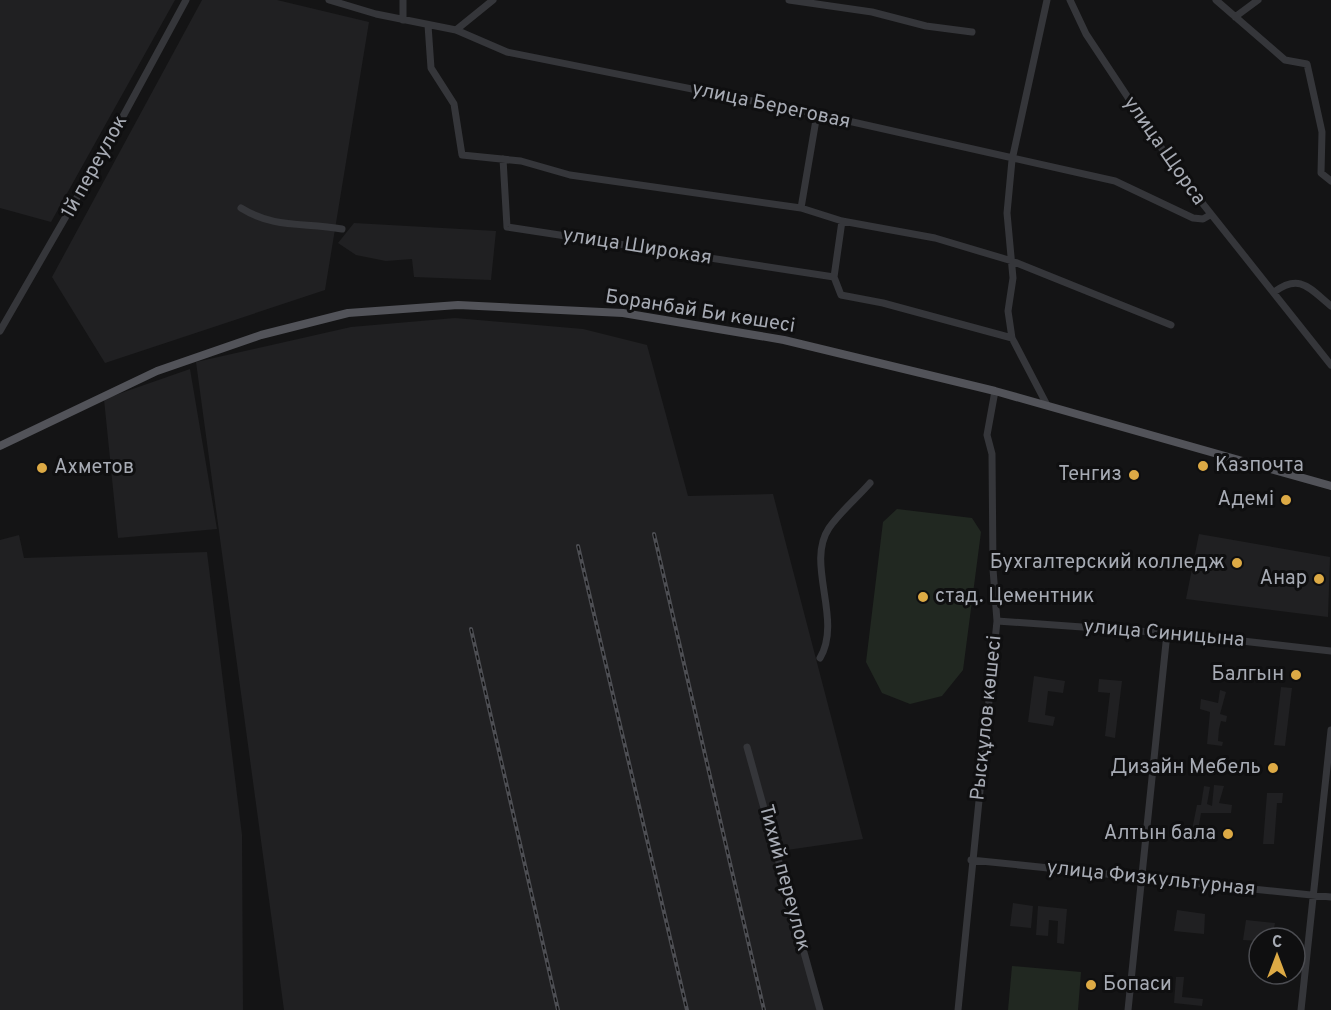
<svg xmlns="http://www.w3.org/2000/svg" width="1331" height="1010" font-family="Overpass,sans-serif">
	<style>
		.built { fill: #202022 }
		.green { fill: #212821 }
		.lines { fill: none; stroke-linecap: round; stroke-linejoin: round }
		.minor { stroke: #35363a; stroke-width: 7 }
		.major { stroke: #525359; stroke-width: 8 }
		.rail-casing { stroke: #4d4e53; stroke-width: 4 }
		.rail { stroke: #0f0f10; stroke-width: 1.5; stroke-dasharray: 4.5; stroke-linecap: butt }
		.poi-dot { fill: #ddaa45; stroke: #0f0f10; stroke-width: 2 }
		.labels { text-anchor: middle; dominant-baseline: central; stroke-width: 6; stroke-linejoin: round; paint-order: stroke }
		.street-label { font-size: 20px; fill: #a7abb4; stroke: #0f0f10 }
		.poi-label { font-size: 20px; fill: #a7abb4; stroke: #0f0f10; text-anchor: end }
	</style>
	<rect width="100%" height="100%" fill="#141415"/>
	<path class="built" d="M0,0H175L51,222L0,208Z
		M202,0H277L369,22L325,290L105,363L52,277Z
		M354,223L496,231L491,280L414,277L412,259L386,261L356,255L338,243Z
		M455,318L583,329L647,345L688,496L773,494L863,839L780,851L820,1010H284L196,362L351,327Z
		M190,369L217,529L118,538L104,399Z
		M1199,534L1330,557L1328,617L1186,599Z
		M19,535L24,558L207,552L242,835L243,1010H0V540Z
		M1034,676L1065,681L1063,693L1048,691L1045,715L1055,717L1053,726L1028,722Z
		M1099,679L1122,681L1115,738L1105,736L1110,693L1098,692Z
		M1281,687L1292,688L1285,746L1274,745Z
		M1220,690L1226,692L1220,714L1227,716L1226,722L1221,721L1219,729L1218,741L1223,742L1222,746L1207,744L1210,712L1200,709L1201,699L1218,703Z
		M1214,785L1224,786L1219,803L1232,805L1231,813H1201L1198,831L1192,830L1197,805H1201L1204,786L1210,787L1207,804L1212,806Z
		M1267,793H1283L1282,803H1277L1274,844H1263Z
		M1013,903L1033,906L1031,928L1010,926Z
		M1038,906L1067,909L1064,944L1057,943L1058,921L1049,920L1048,936L1036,935Z
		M1177,910L1205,914L1204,934L1174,931Z
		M1246,920L1275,923L1272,938H1259V941L1243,940Z
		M1176,977H1184L1182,997L1203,999L1202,1006L1174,1003Z"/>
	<path class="green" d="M897,509L972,518L981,532L963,670L942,696L910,704L882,693L866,662L883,522Z
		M1012,966L1081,972L1078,1010H1008Z"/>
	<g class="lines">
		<path class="minor" d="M329,0L376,14L456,30L507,52L817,114L1115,181L1193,218L1203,219L1210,215
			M789,0L872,12L926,26L972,32
			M1070,0L1086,34L1176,170L1331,365
			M1216,0L1285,60L1307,64L1322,132L1321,173L1331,181
			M1235,17L1258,0
			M403,20V0
			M428,25L431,68L454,104L462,155L521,161L570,175L801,208L842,221L935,238L1012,261L1171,325
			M456,30L493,0
			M503,159L507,227L834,277
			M241,208C275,229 304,222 342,229
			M801,208L817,114
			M842,221L834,277L841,295L883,303L1012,338
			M1274,292C1300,273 1309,288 1331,306
			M0,331L114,133L186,0
			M1047,405L1012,338L1008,311L1013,278L1007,213L1012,160L1047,0
			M997,621L1180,634L1331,651
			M820,658C843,619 805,564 829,528C840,512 857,498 870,483
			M747,747L820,1010
			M971,860L1331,897
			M958,1010L997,621L993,569L992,454L987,435L995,391
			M1128,1010L1167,633
			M1301,1010L1331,730"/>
		<path class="major" d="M0,446L157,371L261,335L348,313L458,305L623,313L784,340L995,391L1331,486"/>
		<defs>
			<path id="rail" d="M654,534L764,1010
				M578,546L687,1010
				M471,629L558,1010"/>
		</defs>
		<use href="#rail" class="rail-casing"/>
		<use href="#rail" class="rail"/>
	</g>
	<g class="poi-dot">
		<circle cx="1203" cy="466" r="6"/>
		<circle cx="42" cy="468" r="6"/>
		<circle cx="1134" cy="475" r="6"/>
		<circle cx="1286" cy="500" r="6"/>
		<circle cx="1237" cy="563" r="6"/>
		<circle cx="1319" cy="579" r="6"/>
		<circle cx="923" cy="597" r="6"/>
		<circle cx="1296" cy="675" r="6"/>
		<circle cx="1273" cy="768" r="6"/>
		<circle cx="1228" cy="834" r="6"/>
		<circle cx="1091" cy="985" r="6"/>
	</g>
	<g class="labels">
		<g class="street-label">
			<text transform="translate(771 106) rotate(12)">улица Береговая</text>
			<text transform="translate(1164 151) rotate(55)">улица Щорса</text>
			<text transform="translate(95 167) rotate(-61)">1й переулок</text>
			<text transform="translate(637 247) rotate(9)">улица Широкая</text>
			<text transform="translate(700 312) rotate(9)">Боранбай Би көшесі</text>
			<text transform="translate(1164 634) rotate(5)">улица Синицына</text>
			<text transform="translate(987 718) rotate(-84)">Рысқұлов көшесі</text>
			<text transform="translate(784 878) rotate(75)">Тихий переулок</text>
			<text transform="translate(1151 879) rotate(6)">улица Физкультурная</text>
		</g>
		<g class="poi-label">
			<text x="1215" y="466" text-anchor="start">Казпочта</text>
			<text x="54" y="468" text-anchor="start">Ахметов</text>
			<text x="1122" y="475">Тенгиз</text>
			<text x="1274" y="500">Адемi</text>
			<text x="1225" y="563">Бухгалтерский колледж</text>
			<text x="1307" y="579">Анар</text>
			<text x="935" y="597" text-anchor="start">стад. Цементник</text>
			<text x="1284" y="675">Балгын</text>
			<text x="1261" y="768">Дизайн Мебель</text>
			<text x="1216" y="834">Алтын бала</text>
			<text x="1103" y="985" text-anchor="start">Бопаси</text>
		</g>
	</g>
	<g transform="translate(1277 956)"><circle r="28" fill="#0f0f10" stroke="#4c4d52" stroke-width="1.5"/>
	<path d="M0-4.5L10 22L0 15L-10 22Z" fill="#ddaa45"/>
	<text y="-9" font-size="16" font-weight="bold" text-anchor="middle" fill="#a7abb4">С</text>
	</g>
</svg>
